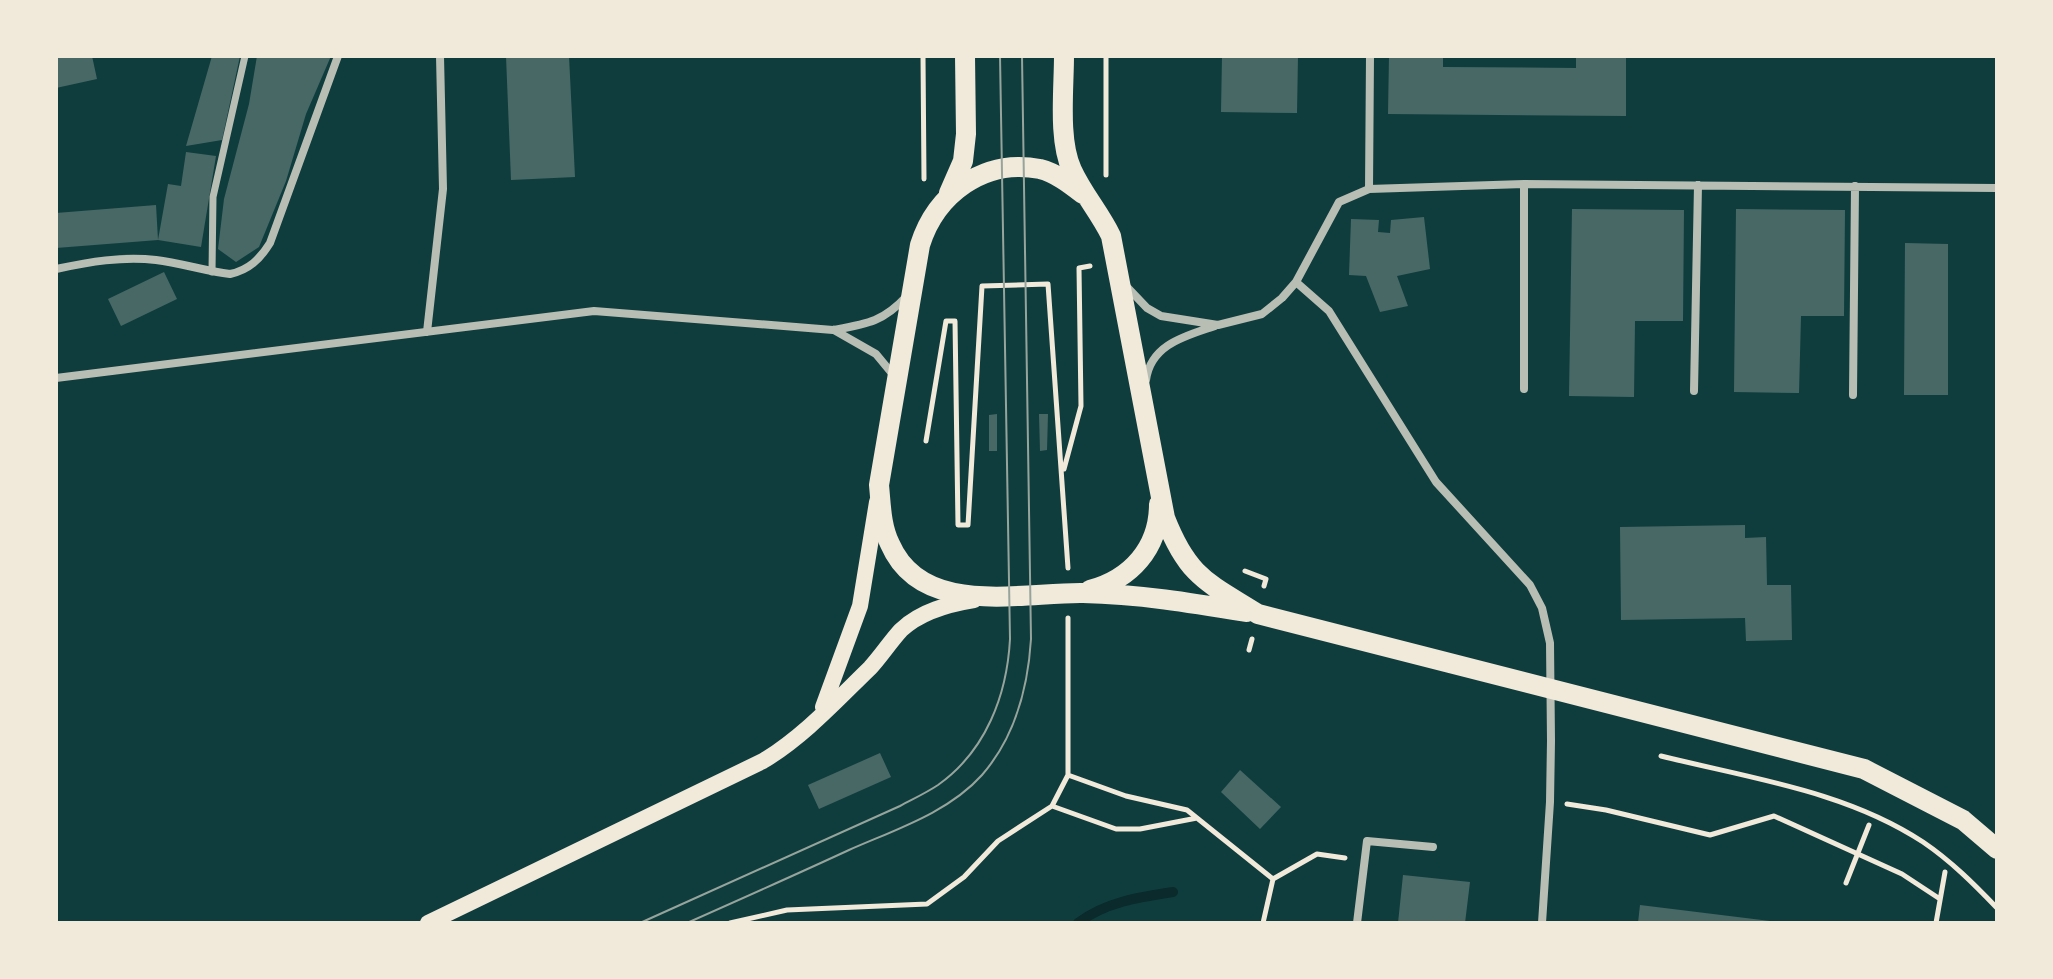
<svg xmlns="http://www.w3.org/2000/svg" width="2053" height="979" font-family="'DejaVu Sans',sans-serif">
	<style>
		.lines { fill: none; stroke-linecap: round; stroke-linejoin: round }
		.stream { stroke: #0a2a2b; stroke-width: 10 }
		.building { fill: #486865 }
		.path { stroke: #f1e9da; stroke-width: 5 }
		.pedestrian { stroke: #b8beb3; stroke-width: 7 }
		.minor { stroke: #b8beb3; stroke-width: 8 }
		.secondary { stroke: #f1e9da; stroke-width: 16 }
		.primary { stroke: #f1e9da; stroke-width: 20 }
		.tram { stroke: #97a49c; stroke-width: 2 }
	</style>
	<rect width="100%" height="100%" fill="#0f3d3e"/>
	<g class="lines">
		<path class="stream" d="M1078,923C1105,902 1140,897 1173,892"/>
	</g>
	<path class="building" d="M56,56H92L97,79L56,88Z
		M212,56H240L222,140L186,146Z
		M257,56H331L306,114L286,181L259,247L236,262L218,249L224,199L249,104Z
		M506,56H569L575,177L511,180Z
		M1222,56H1298L1297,113L1221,112Z
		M1389,56H1443V67L1576,68V56H1626V116L1388,114Z
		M186,152L216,156L201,247L158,240L56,248V213L156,205L158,240L168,184L181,186Z
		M1572,209L1684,210L1683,321H1635L1634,397L1569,396Z
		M1736,209L1845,210L1844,316H1801L1799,393L1734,392Z
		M1424,217L1430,269L1397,276L1408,306L1380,312L1366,276L1349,275L1351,219L1379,220L1378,232L1390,233L1391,220Z
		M1905,243L1948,244V395H1904Z
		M164,272L177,299L121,326L108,299Z
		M997,414V451H989V415Z
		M1039,414H1048L1047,450L1040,451Z
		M1745,525V538L1766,537L1767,585H1791L1792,640L1746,641L1745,618L1621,620L1620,527Z
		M880,753L891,777L819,809L808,785Z
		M1240,770L1281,807L1260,829L1221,792Z
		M1403,875L1470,882L1465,923H1398Z
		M1640,905L1770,921V923H1638Z"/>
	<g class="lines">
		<path class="path" d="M923,56L924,179
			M1106,175V56
			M926,441L946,321H955L958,525H968L982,286L1048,284L1068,568
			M1064,469L1081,406L1079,268L1090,266
			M1245,571L1266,579L1264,586
			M1249,650L1252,639
			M1661,756C1749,778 1846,791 1923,842C1951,861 1974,884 1997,908
			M1068,775L1126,796L1187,810L1273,879
			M1567,804L1606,810L1710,835L1774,816L1902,874L1940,899
			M1052,806L1116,829H1140L1197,818
			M1846,883L1869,825
			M730,923L787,910L927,904L964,877L998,841L1052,806L1068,775V618
			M1263,923L1273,879L1317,854L1345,858
			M1936,923L1945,872"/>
		<path class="pedestrian" d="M212,272L213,197L245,56"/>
		<path class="minor" d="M1369,189L1370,56
			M56,269C89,262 122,256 156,260C181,263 205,271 230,274C249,270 260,259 270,243L338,56
			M1296,282L1329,311L1436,482L1530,585L1542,608L1550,643L1551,741L1550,802L1542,923
			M1127,287L1147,308L1161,316L1218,325L1262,314L1282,298L1296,282L1339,202L1369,189L1524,184L1997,188
			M834,330L876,354L895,377
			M427,332L443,189L440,56
			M56,378L594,311L833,330C867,324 883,322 907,296
			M1146,380C1151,344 1186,336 1215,326
			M1524,389V184
			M1694,391L1698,185
			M1853,395L1855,186
			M1357,923L1367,841L1433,847"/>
		<path class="secondary" d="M823,707L860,606L877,502
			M428,923L763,761C803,737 836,701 870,668C881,656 890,642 901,630C921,611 949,604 974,600"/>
		<path class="primary" d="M1064,56C1064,89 1058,141 1072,170C1083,194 1100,213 1111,236L1165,518C1188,577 1207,582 1258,614L1864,769L1963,820L1997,849
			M949,193L963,161L966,134L965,56
			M1083,194C1070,184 1056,173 1040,169C984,158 936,194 920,245L879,485C881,505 881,526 890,544C922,618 1021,592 1083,593C1138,594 1192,603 1246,612
			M1090,590C1131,579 1159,548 1159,504"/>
		<path class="tram" d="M640,923L900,806C913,799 926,793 938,785C986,751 1007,695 1010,639L1000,56
			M687,923C741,899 795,875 849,850C894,830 948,813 982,775C1015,737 1028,688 1031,639L1022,56"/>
	</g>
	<rect width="2053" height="979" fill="none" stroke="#f1e9da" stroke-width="116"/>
</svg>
